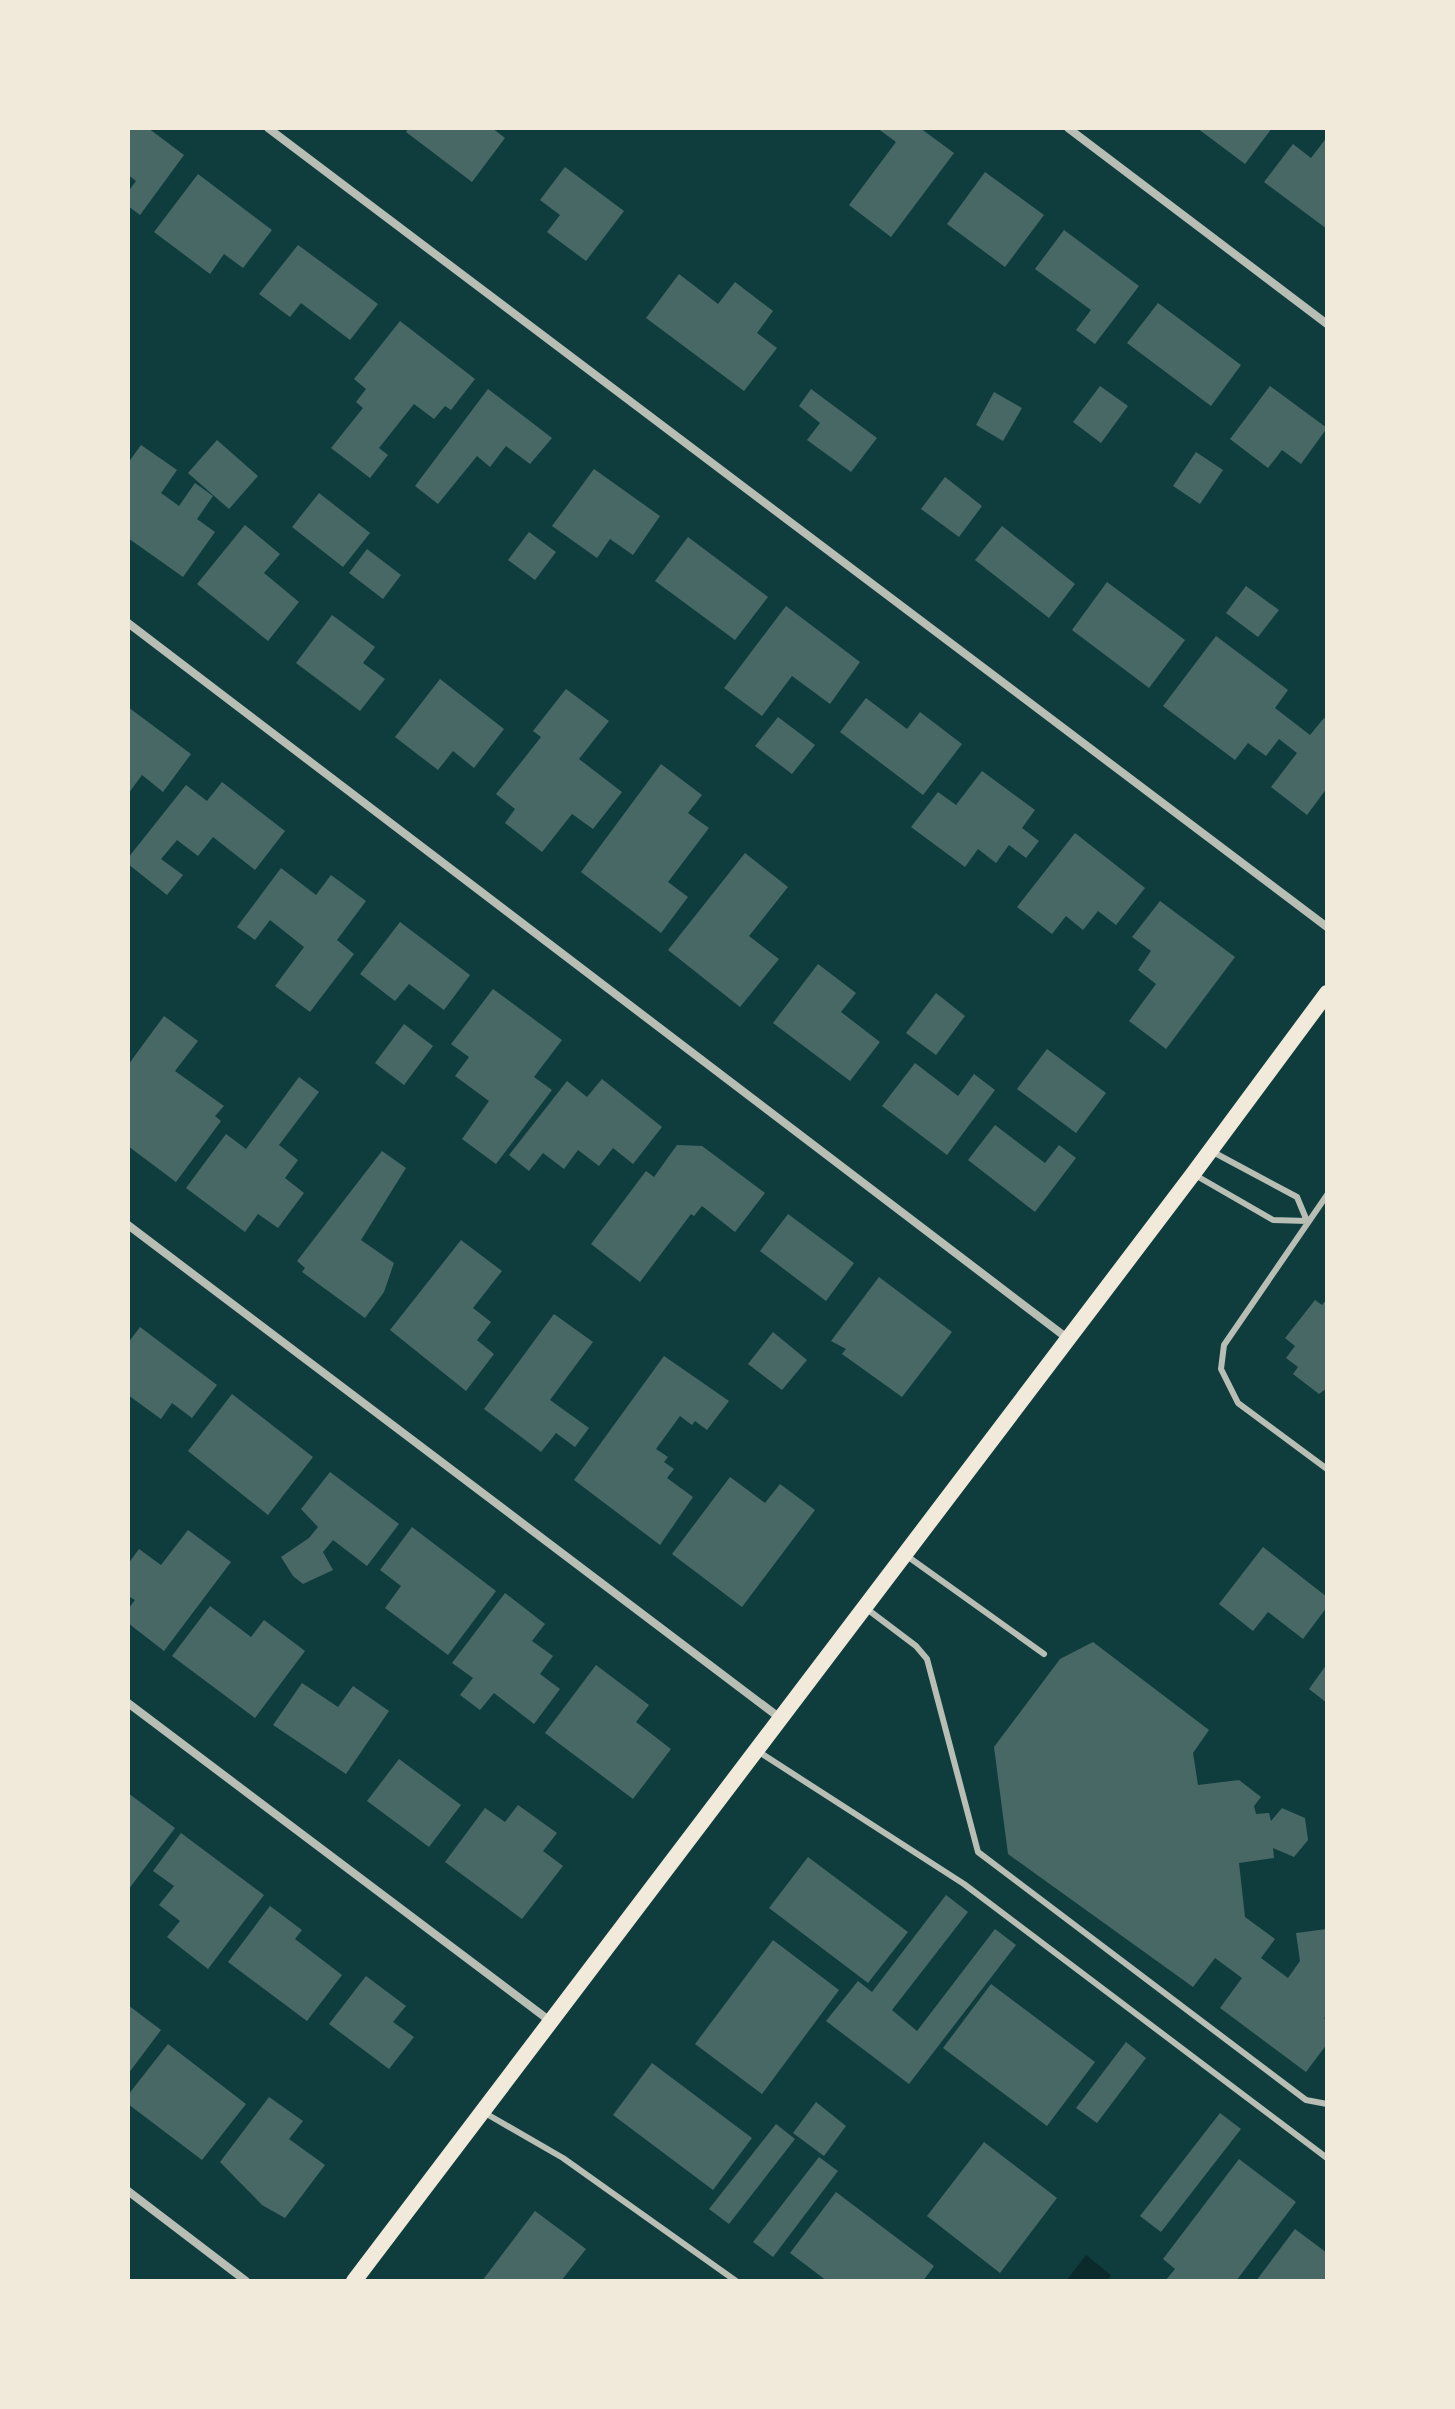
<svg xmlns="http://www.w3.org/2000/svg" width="1455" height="2409" font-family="Commissioner,sans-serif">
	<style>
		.water { fill: #0a2a2b }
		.building { fill: #486865 }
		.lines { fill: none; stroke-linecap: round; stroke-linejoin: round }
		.service { stroke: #b8beb3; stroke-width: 6 }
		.minor { stroke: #b8beb3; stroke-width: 8 }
		.secondary { stroke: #f1e9da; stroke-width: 16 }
	</style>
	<rect width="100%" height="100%" fill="#0f3d3e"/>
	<path class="water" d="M1086,2255L1111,2275L1107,2281H1066Z"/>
	<path class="building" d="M128,128H148L184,155L140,215L128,206V192L136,181L128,175Z
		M409,128H492L505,138L472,182L406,132Z
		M877,128H920L954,153L891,237L849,205L896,142Z
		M1197,128H1272L1245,164Z
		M1327,137V229L1264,182L1293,144L1311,158Z
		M565,167L624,211L586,261L547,232L560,215L540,200Z
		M985,172L1044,215L1005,267L947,224Z
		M198,174L272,230L243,268L224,254L210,274L154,232Z
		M1064,230L1139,286L1095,344L1076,330L1091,310L1035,269Z
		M298,245L378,304L350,340L301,303L290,317L259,294Z
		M679,274L718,304L735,282L773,311L757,333L777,348L744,391L646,318Z
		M1158,303L1241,365L1211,406L1127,343Z
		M400,321L475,379L451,410L445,406L434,419L414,404L379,448L388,455L370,478L331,448L363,408L356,402L366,389L354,379Z
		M1100,386L1128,406L1101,443L1073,422Z
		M1270,386L1327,428L1301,464L1282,450L1268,468L1230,439Z
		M488,389L552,438L530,464L506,446L490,467L477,456L438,504L415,486Z
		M811,389L877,438L851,472L807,440L820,423L799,406Z
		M994,392L1022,408L1003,441L976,425Z
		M217,440L258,476L229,509L188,473Z
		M141,445L177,470L161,493L179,506L195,483L213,496L197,519L215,532L183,577L128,538V463Z
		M1196,452L1223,470L1200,504L1173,486Z
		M594,469L660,516L633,555L610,539L597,558L552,526Z
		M945,477L982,506L959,537L921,509Z
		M319,493L370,533L343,567L292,527Z
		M245,525L280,554L264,573L299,602L268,641L197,584Z
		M1002,526L1075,584L1049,618L975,560Z
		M529,532L556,552L535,580L508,560Z
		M688,537L768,597L735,640L655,581Z
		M367,549L401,575L383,599L349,573Z
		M1107,582L1185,640L1149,688L1072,630Z
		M1246,586L1279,610L1258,637L1226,613Z
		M786,606L860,662L830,704L792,676L762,716L724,688Z
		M332,615L375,647L363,663L385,679L360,711L296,663Z
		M1216,636L1288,690L1275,708L1310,735L1324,718L1327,720V788L1307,815L1271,787L1297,753L1279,739L1266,756L1248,743L1235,760L1163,706Z
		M440,679L504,729L474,768L453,751L438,770L395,737Z
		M566,689L609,721L579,759L622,792L593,829L572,814L542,852L505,823L515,809L496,794L541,737L533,731Z
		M866,698L907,729L920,712L962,744L923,795L840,732Z
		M128,707L191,754L163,792L142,775L128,794Z
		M778,717L815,745L792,774L755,746Z
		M661,764L702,795L688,813L709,828L668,882L688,897L661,933L581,872Z
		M982,771L1035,810L1022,828L1039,841L1026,858L1009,845L996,863L978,849L965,867L911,827L938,792L956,805Z
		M222,782L285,831L255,870L213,837L198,856L177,840L161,859L183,875L167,895L128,864V858L186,785L207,801Z
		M1075,833L1145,888L1116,925L1098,911L1083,930L1066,916L1052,934L1017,907Z
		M745,853L788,887L749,936L779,959L740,1007L668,950Z
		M281,868L316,895L331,875L366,901L337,940L354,954L310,1012L275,986L304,947L270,920L255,940L237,927Z
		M1160,901L1235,957L1166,1049L1129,1021L1156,984L1138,970L1151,951L1132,937Z
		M400,922L470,975L444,1010L409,984L395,1001L360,974Z
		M818,964L856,993L841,1012L880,1042L850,1081L773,1023Z
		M493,989L562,1040L534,1077L552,1090L496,1164L462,1139L489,1101L455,1076L469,1057L451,1044Z
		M936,993L965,1016L936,1055L906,1033Z
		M164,1016L198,1041L175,1071L224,1106L215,1116L221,1121L176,1182L128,1146V1065Z
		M404,1024L433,1046L404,1085L375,1063Z
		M1047,1049L1106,1093L1076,1133L1017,1089Z
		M915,1063L958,1096L974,1074L995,1090L947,1155L882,1106Z
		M299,1077L319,1092L279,1145L298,1160L285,1178L304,1193L278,1228L258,1214L245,1232L186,1188L226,1134L246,1149Z
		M602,1079L662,1127L633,1164L613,1148L599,1166L578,1150L564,1169L543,1153L529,1171L509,1155L567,1081L587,1097Z
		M995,1125L1045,1163L1059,1145L1076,1158L1035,1212L968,1160Z
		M677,1145L702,1146L765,1193L735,1232L702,1206L694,1216L691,1214L640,1282L591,1244L646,1171L654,1177Z
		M382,1151L406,1168L361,1240L394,1263L384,1292L365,1318L302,1272L305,1268L297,1261Z
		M788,1214L854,1263L826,1301L760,1251Z
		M461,1240L502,1271L473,1308L491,1322L477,1340L494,1354L466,1391L390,1330Z
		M879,1277L952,1332L902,1397L842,1354L846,1349L831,1341Z
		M1327,1299V1388L1319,1394L1293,1374L1298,1367L1286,1358L1295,1346L1285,1338L1315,1300L1322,1305Z
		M554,1314L593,1342L550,1400L589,1428L575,1447L556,1433L541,1452L484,1409Z
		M140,1327L217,1385L192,1418L172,1403L161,1419L128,1395V1343Z
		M773,1332L807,1360L782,1390L748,1364Z
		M664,1356L729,1401L707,1430L695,1421L692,1425L680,1416L656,1449L668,1457L664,1462L674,1469L667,1478L693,1497L660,1545L574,1480Z
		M232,1394L313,1457L268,1515L188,1451Z
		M330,1472L399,1524L367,1566L333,1540L323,1552L333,1570L303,1584L293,1576L281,1557L309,1538L318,1527L301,1509Z
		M730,1477L765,1503L780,1484L815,1510L742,1607L672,1554Z
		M412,1527L496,1591L448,1655L385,1608L401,1586L380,1570Z
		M188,1530L231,1562L164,1651L128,1623V1609L135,1600L128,1596V1564L139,1549L161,1565Z
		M1263,1547L1327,1597V1607L1303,1639L1268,1612L1253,1631L1219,1604Z
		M505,1593L545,1624L532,1641L553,1656L540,1674L560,1689L534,1724L494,1693L480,1710L460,1695L473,1678L452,1663Z
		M210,1606L251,1637L264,1620L305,1651L255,1718L172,1656Z
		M1093,1642L1209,1730L1193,1753L1198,1785L1239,1780L1261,1797L1254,1806L1256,1814L1269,1813L1271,1821L1282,1808L1305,1818L1308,1840L1294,1857L1273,1848L1274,1858L1239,1863L1245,1917L1275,1939L1261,1958L1288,1978L1300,1961L1296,1933L1327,1929V2016L1324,2018L1327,2021V2044L1306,2072L1220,2008L1242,1978L1215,1958L1193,1987L1008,1854L994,1747L1060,1659Z
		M1327,1664V1703L1309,1689Z
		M596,1665L649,1705L636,1722L671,1749L633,1799L545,1733Z
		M302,1683L338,1707L353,1686L389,1711L346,1774L273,1725Z
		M399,1759L461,1805L429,1847L367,1801Z
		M128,1793L175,1828L128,1890Z
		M518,1805L557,1833L543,1851L563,1866L522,1919L445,1862L485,1808L505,1822Z
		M181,1833L264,1895L208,1969L167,1937L180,1921L159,1905L174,1886L153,1871Z
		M808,1857L908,1932L868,1983L769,1908Z
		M946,1895L968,1912L892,2010L917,2031L995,1929L1016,1945L909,2084L826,2021L858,1981L872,1992Z
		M270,1906L302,1930L295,1939L342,1975L307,2021L228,1962Z
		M773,1940L839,1990L762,2094L695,2044Z
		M366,1976L406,2006L393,2022L414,2037L389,2069L329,2024Z
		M991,1984L1095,2062L1047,2126L943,2048Z
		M128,2005L161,2030L128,2074Z
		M1126,2042L1146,2058L1097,2123L1076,2108Z
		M168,2044L246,2104L202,2160L128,2104V2095Z
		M652,2063L752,2138L713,2190L613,2115Z
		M269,2097L303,2121L289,2139L325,2165L285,2218L262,2205L220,2162Z
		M816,2102L846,2126L824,2156L793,2133Z
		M1220,2113L1241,2129L1161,2232L1140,2216Z
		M776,2124L795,2139L729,2224L709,2209Z
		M984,2142L1057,2198L1000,2273L927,2216Z
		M819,2157L838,2171L773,2257L753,2242Z
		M1239,2159L1296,2202L1236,2281H1165L1175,2269L1163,2259Z
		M836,2192L934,2266L923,2281H827L790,2253Z
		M535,2211L586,2249L561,2281H482Z
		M1295,2229L1327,2253V2281H1256Z"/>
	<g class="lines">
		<path class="service" d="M1195,1175L1273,1220L1307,1221L1297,1197L1213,1152
			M1327,1195L1224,1345L1221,1369L1238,1403L1327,1469
			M907,1556L1044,1654
			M867,1609L916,1646L927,1659L978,1852L1306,2100L1327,2104
			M759,1752L964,1884L1327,2158
			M485,2113L563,2158L736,2281"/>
		<path class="minor" d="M268,128L1327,927
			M1068,128L1327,324
			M128,623L1067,1338
			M128,1225L780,1718
			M128,1703L550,2021
			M128,2191L246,2281"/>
		<path class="secondary" d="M354,2281L1193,1174L1327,993"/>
	</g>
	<rect width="1455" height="2409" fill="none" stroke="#f1e9da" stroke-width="260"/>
</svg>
